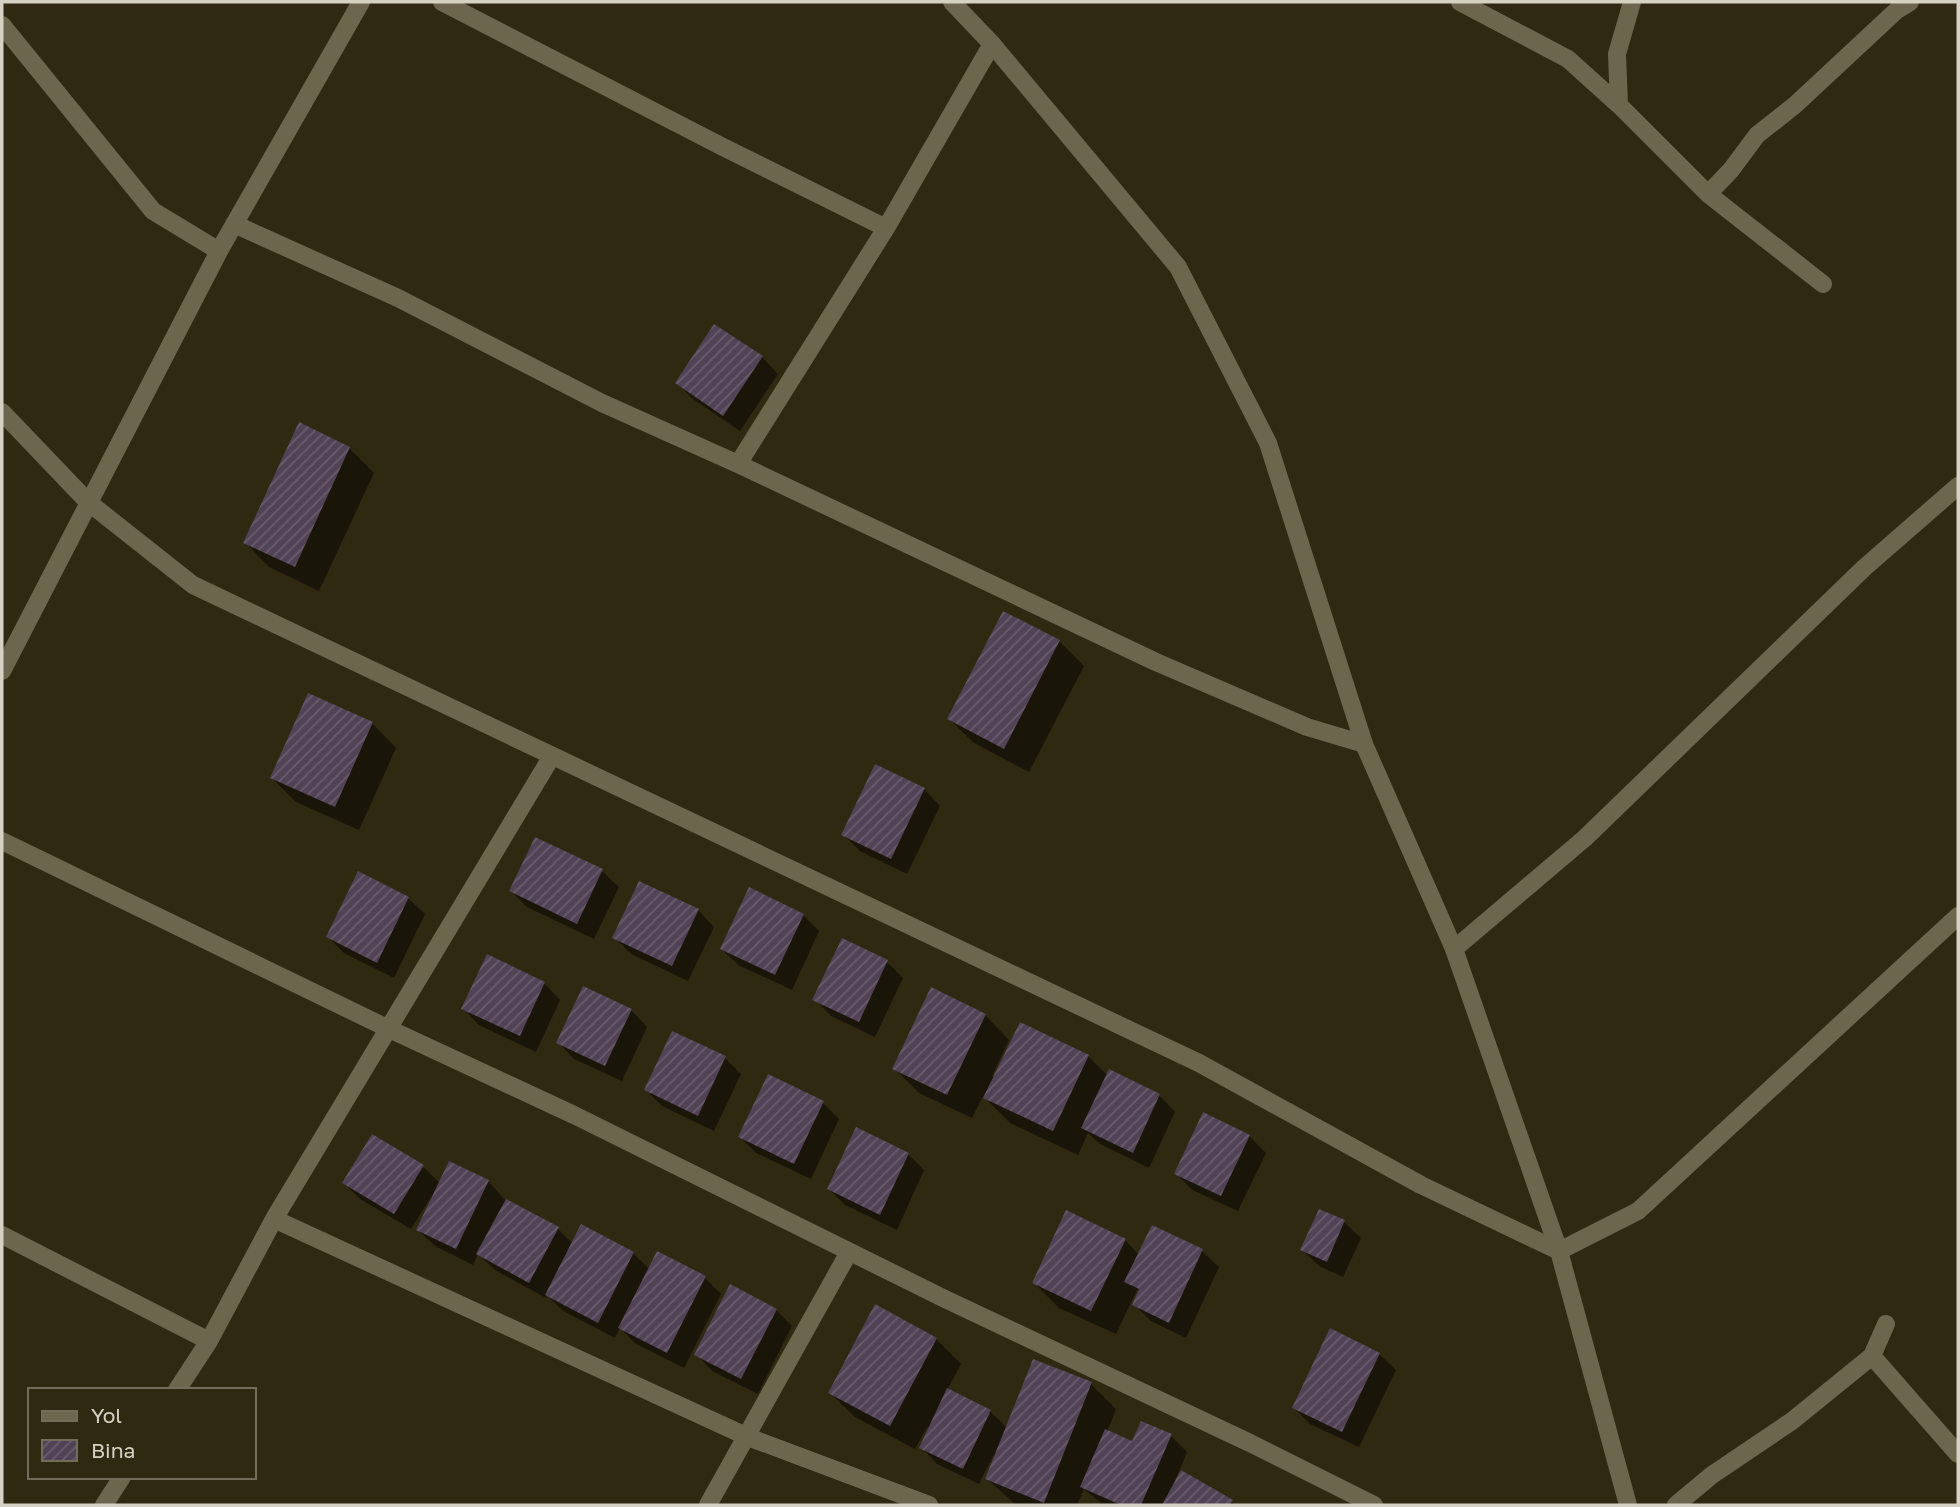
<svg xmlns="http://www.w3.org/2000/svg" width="1960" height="1507" font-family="'Golos Text',sans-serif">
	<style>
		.shadow { fill: #0007 }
		.building { fill: url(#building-hatch) }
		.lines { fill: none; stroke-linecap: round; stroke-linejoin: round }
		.minor { stroke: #6c664d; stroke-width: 18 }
		.tertiary { stroke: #6c664d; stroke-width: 18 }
	</style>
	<defs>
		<pattern id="building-hatch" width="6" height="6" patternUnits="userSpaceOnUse" patternTransform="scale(1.75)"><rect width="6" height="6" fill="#524256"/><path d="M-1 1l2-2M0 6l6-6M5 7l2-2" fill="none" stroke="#6a5c6d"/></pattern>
	</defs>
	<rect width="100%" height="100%" fill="#2f2912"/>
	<path class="shadow" d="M762,357L778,374L740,431L693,399L677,383Z
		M349,448L374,473L319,591L269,567L245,542Z
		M1059,641L1084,666L1029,772L974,743L949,719Z
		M372,723L396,748L359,830L296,802L272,778Z
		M924,789L940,806L907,874L860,851L844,835Z
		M535,839L602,871L619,887L594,939L527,907L511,891Z
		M408,898L425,914L394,978L344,953L328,937Z
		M698,910L714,927L688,981L631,954L614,937Z
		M803,915L819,931L792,990L738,965L722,949Z
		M887,962L903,978L875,1037L831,1016L815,999Z
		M544,983L560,1000L536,1052L479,1025L463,1008Z
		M631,1010L647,1027L622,1081L574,1059L558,1042Z
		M985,1015L1009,1040L992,1076L995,1077L1088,1056L1108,1076L1159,1095L1175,1112L1149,1168L1100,1144L1088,1133L1078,1155L1010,1123L983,1096L972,1118L919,1093L894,1068Z
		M725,1058L741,1074L714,1131L662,1106L646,1090Z
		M823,1103L839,1119L811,1179L756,1153L740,1137Z
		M1203,1115L1249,1136L1266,1153L1238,1211L1192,1190L1176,1173Z
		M373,1136L423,1167L440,1183L488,1181L504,1199L557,1228L573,1244L633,1253L649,1269L705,1278L721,1294L684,1368L636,1344L620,1328L615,1338L563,1311L547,1295L546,1298L495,1270L478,1254L473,1265L435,1246L418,1230L433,1198L431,1197L411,1229L360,1199L344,1183Z
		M908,1154L924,1170L897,1230L845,1205L829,1189Z
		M1320,1211L1344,1222L1361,1238L1343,1277L1319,1266L1302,1250Z
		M1153,1227L1202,1251L1219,1267L1186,1338L1151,1321L1134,1305L1140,1291L1137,1290L1116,1334L1059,1308L1034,1283L1125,1240L1139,1255Z
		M776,1310L792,1326L758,1394L712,1371L696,1354Z
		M936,1339L961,1364L947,1390L990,1411L1007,1428L1034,1361L1091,1384L1116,1409L1107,1432L1133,1444L1171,1436L1187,1452L1175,1481L1232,1502L1235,1505H1103L1084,1489L1077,1505H1016L987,1479L996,1457L993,1456L979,1484L937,1464L921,1447L930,1429L927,1427L915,1449L855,1417L830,1393Z
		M1379,1354L1396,1370L1359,1447L1310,1424L1294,1408Z"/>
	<path class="building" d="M714,324L763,356L723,416L675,383Z
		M299,422L350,447L295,567L243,543Z
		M1003,611L1060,640L1004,749L947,719Z
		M308,693L373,722L335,807L270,778Z
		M875,764L925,788L891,859L841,835Z
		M535,837L603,869L577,924L509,891Z
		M358,871L409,897L377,963L326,937Z
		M639,881L699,909L672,966L612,938Z
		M749,887L804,914L775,975L720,949Z
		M842,938L888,960L859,1022L812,1000Z
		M487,954L545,982L520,1036L461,1009Z
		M583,986L632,1009L605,1066L556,1043Z
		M931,987L986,1014L947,1095L892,1069Z
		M1020,1022L1089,1055L1053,1131L983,1098Z
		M672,1031L726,1056L698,1116L644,1090Z
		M1109,1069L1160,1094L1133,1153L1081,1128Z
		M768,1074L824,1101L794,1164L738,1137Z
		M1203,1112L1250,1135L1221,1196L1174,1174Z
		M856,1127L909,1153L880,1215L827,1189Z
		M372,1134L424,1165L394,1214L342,1183Z
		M449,1161L489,1180L456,1249L416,1230Z
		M506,1199L559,1227L529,1283L476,1254Z
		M1319,1209L1345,1220L1327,1262L1300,1250Z
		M1066,1210L1126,1239L1091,1311L1032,1283Z
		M581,1224L634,1252L598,1323L545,1295Z
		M1152,1225L1203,1249L1169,1323L1132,1305L1139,1289L1124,1282Z
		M657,1251L706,1276L667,1353L618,1328Z
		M730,1284L777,1309L741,1379L694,1355Z
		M875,1304L937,1338L890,1426L828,1393Z
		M1330,1328L1380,1353L1342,1432L1292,1408Z
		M1033,1359L1092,1382L1044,1503L985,1479Z
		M947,1388L991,1410L963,1469L919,1448Z
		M1141,1421L1172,1434L1141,1505H1121L1080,1487L1105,1429L1132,1441Z
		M1181,1470L1233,1500L1230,1505H1162Z"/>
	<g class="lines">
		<path class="minor" d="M442,2L721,146L886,228
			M1460,2L1568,59L1619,105L1708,194L1823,284
			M2,25L153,211L219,251
			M1619,105L1617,54L1632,2
			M1708,194L1731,170L1757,135L1795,105L1897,10L1910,2
			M234,224L398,298L602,403L738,464L1156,662L1307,727L1364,744
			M2,412L88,502L193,585L1199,1063L1421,1185L1559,1251L1638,1211L1958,916
			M738,464L886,228L992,44
			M2,671L219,251L361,2
			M2,841L387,1028L574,1115L943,1298L1250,1443L1374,1505
			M1454,949L1585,838L1864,568L1958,486
			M274,1219L748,1437L929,1505
			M2,1235L209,1341
			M1872,1356L1958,1454
			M177,1390L209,1341L274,1219L552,756
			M104,1505L122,1477
			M708,1505L849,1252
			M1676,1505L1712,1475L1792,1421L1872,1356L1886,1324"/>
		<path class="tertiary" d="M952,2L992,44L1178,267L1268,443L1364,744L1454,949L1559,1251L1628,1505"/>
	</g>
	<rect width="1960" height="1507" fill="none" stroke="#d5d2c4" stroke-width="7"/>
	<rect x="28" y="1388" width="228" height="91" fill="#2f2912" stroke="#716d59" stroke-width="2"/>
	<rect x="42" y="1411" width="35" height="10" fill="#6c664d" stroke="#716d59" stroke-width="2"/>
	<text x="91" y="1423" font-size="21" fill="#d5d2c4">Yol</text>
	<rect x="42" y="1440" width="35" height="21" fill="url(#building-hatch)" stroke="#716d59" stroke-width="2"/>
	<text x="91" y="1458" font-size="21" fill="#d5d2c4">Bina</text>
</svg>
